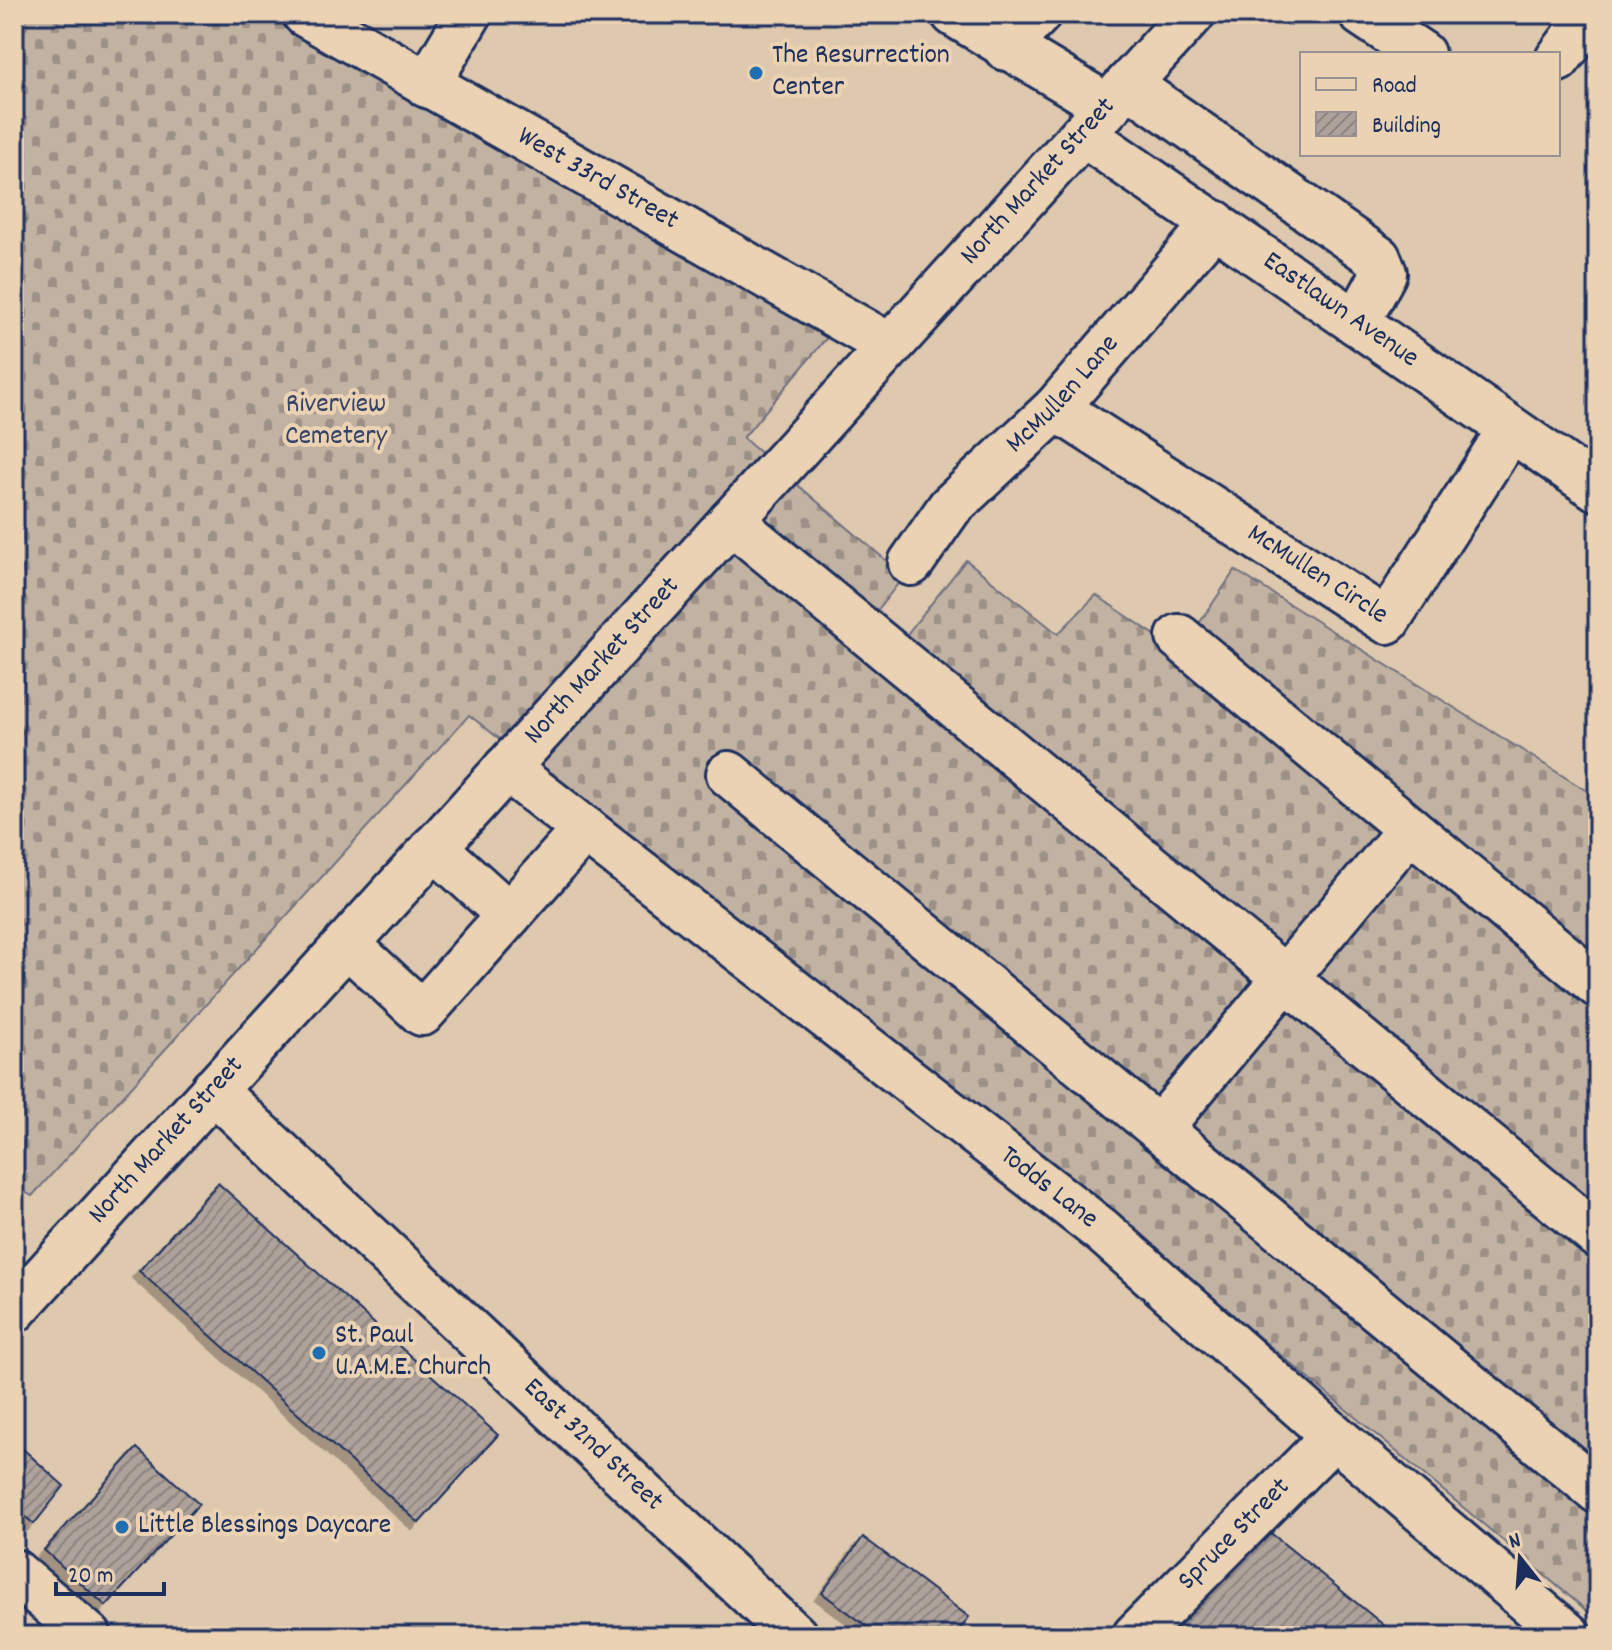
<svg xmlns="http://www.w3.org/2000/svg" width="1612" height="1650" font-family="Dekko,sans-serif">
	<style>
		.cemetery { fill: url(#cemetery-stones); stroke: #6e7080; stroke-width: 2 }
		.building { fill: url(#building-hatch); stroke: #1b2f5e; stroke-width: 2; filter: url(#shadow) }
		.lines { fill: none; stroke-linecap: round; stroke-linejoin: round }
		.minor-casing { stroke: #1b2f5e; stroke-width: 50 }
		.major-casing { stroke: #1b2f5e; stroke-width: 50 }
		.minor { stroke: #ebd2b3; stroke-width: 44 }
		.major { stroke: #ebd2b3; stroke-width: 44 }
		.poi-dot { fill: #1f6fb2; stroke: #ebd2b3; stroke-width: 3 }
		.labels { text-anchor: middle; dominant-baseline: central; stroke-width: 8; stroke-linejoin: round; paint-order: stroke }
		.poi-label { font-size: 28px; fill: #1b2f5e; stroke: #ebd2b3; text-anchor: start }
		.street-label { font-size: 28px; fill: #1b2f5e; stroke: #ebd2b3 }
		.park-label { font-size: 28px; fill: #344368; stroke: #ebd2b3 }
	</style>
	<defs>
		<pattern id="cemetery-stones" width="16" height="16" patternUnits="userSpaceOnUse" patternTransform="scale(2)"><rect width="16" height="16" fill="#c2b2a2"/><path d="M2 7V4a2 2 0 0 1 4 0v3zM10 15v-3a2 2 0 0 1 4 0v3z" fill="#9d9187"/></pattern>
		<pattern id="building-hatch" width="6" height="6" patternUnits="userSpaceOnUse" patternTransform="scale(2)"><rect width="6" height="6" fill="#aea29a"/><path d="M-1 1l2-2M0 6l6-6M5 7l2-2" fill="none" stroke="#8d8481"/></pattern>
		<filter id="shadow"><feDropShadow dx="-7" dy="7" stdDeviation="0" flood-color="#0004"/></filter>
	</defs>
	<rect width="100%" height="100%" fill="#dec8ae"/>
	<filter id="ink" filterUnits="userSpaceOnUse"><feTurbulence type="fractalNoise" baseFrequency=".0125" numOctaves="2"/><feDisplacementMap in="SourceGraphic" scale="16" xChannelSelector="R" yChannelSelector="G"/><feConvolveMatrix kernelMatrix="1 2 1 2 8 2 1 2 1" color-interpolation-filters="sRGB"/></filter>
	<g filter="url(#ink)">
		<path class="cemetery" d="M14,14H269L830,334L743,438L904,576L849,647L880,668L966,560L1058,634L1096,595L1180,652L1235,570L1598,798V1620L1185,1275L469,715L32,1196L14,1186Z"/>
		<path class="building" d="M218,1183L498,1435L419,1523L139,1271Z
			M137,1448L199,1504L106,1606L44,1550Z
			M23,1449L64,1486L34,1524L14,1507V1458Z
			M1256,1521L1397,1636H1161Z
			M863,1537L969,1617L955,1636H880L822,1593Z"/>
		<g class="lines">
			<defs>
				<g id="minor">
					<path id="s1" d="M305,14L890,346"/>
					<path d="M954,14L1107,106"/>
					<path d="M1362,14L1422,54"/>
					<path d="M1006,48L1038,14"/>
					<path d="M1558,59L1592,14"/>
					<path d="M1128,84L1378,258L1384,273L1357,323"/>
					<path d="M427,85L469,14"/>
					<path id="s2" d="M1083,134L1598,489"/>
					<path id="s3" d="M1056,408L1387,621L1510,430"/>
					<path d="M731,521L1598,1236"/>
					<path id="s4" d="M911,563L950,507L1056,408L1215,223"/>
					<path d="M1179,637L1598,985"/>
					<path id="s5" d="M506,768L1101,1230L1334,1436L1569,1636"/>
					<path d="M729,774L1598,1491"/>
					<path d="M509,915L585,829"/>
					<path d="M347,944L422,1013L509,915L434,847"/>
					<path id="s6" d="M213,1090L795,1636"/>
					<path d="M1159,1129L1410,829"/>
					<path d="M14,1572L89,1636"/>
					<path id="s7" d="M1135,1636L1334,1436"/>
				</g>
				<g id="major">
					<path id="s8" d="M14,1310L1192,14"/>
				</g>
			</defs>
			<use href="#minor" class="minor-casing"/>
			<use href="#major" class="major-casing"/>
			<use href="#minor" class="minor"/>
			<use href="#major" class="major"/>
		</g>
	</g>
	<g class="poi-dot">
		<circle cx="756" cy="73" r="8"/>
		<circle cx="319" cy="1353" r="8"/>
		<circle cx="122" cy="1527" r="8"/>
	</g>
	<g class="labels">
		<g class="poi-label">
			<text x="772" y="57">The Resurrection<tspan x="772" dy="32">Center</tspan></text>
			<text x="335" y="1337">St. Paul<tspan x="335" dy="32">U.A.M.E. Church</tspan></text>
			<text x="138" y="1527">Little Blessings Daycare</text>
		</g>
		<g class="street-label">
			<text stroke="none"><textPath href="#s1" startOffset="336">West 33rd Street</textPath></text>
			<text stroke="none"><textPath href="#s8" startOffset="1524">North Market Street</textPath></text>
			<text stroke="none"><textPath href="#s2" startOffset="312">Eastlawn Avenue</textPath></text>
			<text stroke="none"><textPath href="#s4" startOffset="228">McMullen Lane</textPath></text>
			<text stroke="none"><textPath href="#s3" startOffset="310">McMullen Circle</textPath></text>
			<text stroke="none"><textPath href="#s8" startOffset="876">North Market Street</textPath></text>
			<text stroke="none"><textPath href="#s8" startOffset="228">North Market Street</textPath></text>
			<text stroke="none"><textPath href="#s5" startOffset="686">Todds Lane</textPath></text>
			<text stroke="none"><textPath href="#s6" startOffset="520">East 32nd Street</textPath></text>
			<text stroke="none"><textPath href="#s7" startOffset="142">Spruce Street</textPath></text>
		</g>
		<g class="park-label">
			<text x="336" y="406">Riverview<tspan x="336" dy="32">Cemetery</tspan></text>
		</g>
	</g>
	<rect width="1612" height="1650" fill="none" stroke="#ebd2b3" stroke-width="48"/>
	<rect x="24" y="24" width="1564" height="1602" fill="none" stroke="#1b2f5e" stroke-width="3" filter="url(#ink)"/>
	<rect x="1300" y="52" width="260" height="104" fill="#ebd2b3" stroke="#989191" stroke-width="2"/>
	<rect x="1316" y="78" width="40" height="12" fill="#ebd2b3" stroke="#989191" stroke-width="2"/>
	<text x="1372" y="92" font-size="24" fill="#1b2f5e">Road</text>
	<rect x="1316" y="112" width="40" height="24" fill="url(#building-hatch)" stroke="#989191" stroke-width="2"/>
	<text x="1372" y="132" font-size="24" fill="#1b2f5e">Building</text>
	<g transform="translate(1520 1558) rotate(343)" stroke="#ebd2b3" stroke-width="6" paint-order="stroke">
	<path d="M0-6L14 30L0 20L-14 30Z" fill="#1b2f5e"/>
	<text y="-12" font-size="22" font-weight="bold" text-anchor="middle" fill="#1b2f5e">N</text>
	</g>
	<path d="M56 1582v12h108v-12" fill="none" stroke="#1b2f5e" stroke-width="4"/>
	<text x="68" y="1582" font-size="24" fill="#1b2f5e" stroke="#ebd2b3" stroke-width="6" paint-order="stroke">20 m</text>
</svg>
